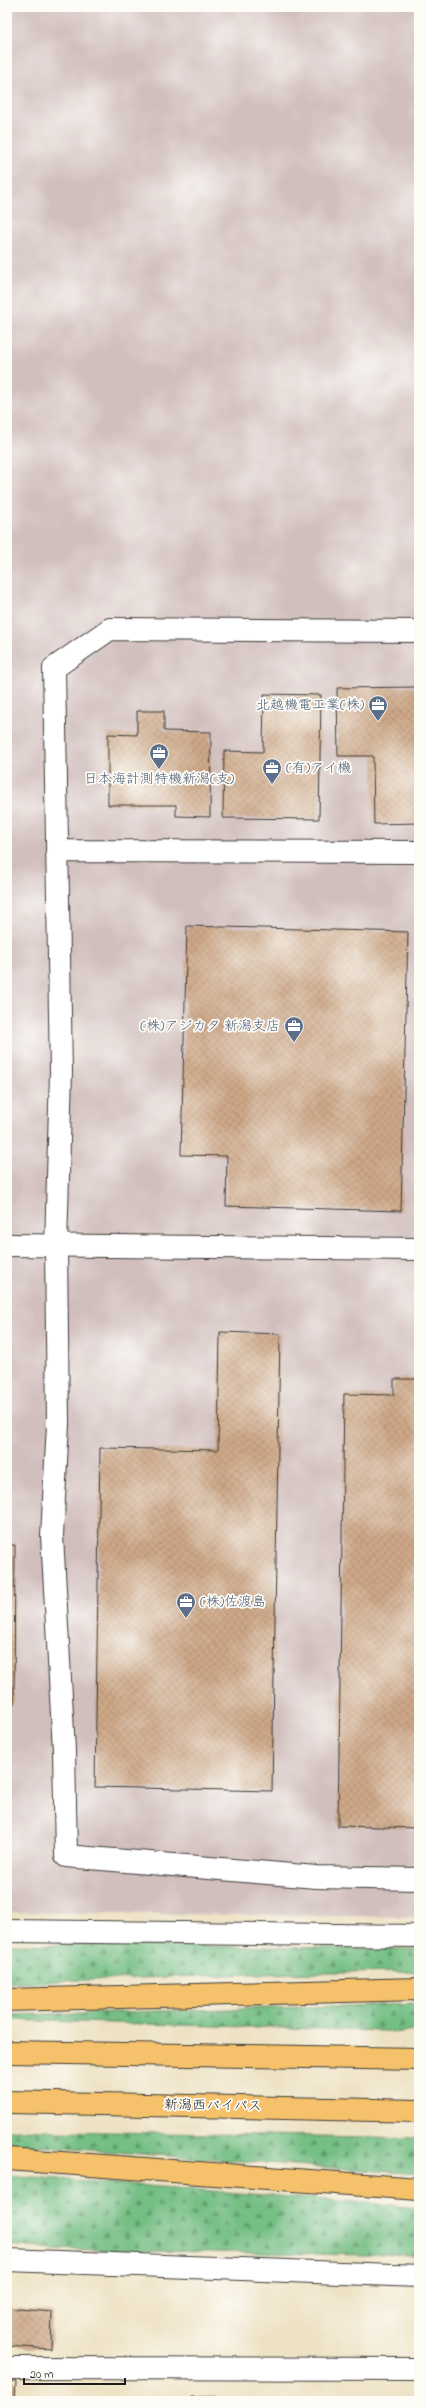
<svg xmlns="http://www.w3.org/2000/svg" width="426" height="2408" font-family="'Indie Flower','Klee One',sans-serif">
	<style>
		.industrial { fill: #d1bfbe }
		.forest { fill: url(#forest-firs); stroke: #486d50 }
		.building { fill: url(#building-cross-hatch) }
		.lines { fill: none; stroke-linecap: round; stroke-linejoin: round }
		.minor-casing { stroke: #3c3a35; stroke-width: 24 }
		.tertiary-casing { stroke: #3c3a35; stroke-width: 24 }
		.motorway-casing { stroke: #3c3a35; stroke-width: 24 }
		.minor { stroke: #fff; stroke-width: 22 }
		.tertiary { stroke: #fff; stroke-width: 22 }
		.motorway { stroke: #f5c16b; stroke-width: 22 }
		.labels { text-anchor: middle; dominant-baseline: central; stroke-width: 3.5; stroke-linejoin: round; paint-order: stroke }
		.service-label { font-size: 14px; fill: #4e5e75; stroke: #fdfcf7; text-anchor: end }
		.street-label { font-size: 14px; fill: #1c1c1c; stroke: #fdfcf7 }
	</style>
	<defs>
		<pattern id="forest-firs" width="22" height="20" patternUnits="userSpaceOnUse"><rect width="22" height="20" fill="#74be84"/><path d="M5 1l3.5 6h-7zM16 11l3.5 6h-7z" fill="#5e9a6b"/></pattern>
		<pattern id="building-cross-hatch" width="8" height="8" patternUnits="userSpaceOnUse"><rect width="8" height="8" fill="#cea888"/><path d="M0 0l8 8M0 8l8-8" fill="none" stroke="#b09075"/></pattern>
	</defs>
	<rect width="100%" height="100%" fill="#fdfcf7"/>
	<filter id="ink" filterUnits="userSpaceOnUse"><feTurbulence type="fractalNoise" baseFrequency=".025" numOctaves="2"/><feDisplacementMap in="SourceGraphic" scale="8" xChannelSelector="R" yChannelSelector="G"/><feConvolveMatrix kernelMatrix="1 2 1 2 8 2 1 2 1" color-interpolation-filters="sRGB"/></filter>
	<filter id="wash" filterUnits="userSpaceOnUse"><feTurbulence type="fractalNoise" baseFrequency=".012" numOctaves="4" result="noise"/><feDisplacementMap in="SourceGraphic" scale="16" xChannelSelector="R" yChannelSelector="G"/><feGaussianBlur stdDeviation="0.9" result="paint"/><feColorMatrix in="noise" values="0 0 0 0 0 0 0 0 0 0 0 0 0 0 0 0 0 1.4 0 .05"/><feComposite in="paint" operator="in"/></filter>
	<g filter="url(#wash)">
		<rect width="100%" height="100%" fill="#eee2c4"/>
		<path class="industrial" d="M7,7H419V1917L7,1912Z"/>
		<path class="forest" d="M7,1944L419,1949V1972L249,1974L7,1983Z
			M419,2004V2032L7,2020V2015Z
			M7,2130L419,2138V2174L60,2148L7,2142Z
			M7,2175L419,2207V2256L51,2249L7,2245Z"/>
		<g id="blocks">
			<path class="building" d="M419,687V823L374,824L373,756H338L337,688Z
				M264,694L321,695L319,819L223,818L224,751L263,752Z
				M137,711H164V731L211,732L210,817L176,816V805H108V734L137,735Z
				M187,926L408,932L401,1211L226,1206L227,1156L181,1155Z
				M418,1064H419V1107H416Z
				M220,1332L280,1334L272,1791L95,1787L100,1448L218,1450Z
				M394,1379H419V1828L338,1826L344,1394L394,1395Z
				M7,1545H15L14,1704H7Z
				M7,2308L52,2312L51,2349L7,2346Z
				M7,2381H16L15,2401H7Z
				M191,2397H215V2401H191Z"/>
		</g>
	</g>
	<g filter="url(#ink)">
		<use href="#blocks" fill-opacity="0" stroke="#3c3a35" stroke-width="1"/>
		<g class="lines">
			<defs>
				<path id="minor" d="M419,631L110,629L54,668L61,1072L56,1246L58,1424L52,1536L64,1750L66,1856L316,1877L419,1879
					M57,851L419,852
					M7,1931L419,1936
					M7,2260L419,2276
					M7,2368L419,2369"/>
				<path id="tertiary" d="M7,1245L419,1249"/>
				<path id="motorway" d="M7,2000L419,1989
					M7,2052L419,2059
					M7,2102L419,2111
					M7,2159L419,2189"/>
			</defs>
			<use href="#minor" class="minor-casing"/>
			<use href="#tertiary" class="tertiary-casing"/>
			<use href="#motorway" class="motorway-casing"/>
			<use href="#minor" class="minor"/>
			<use href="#tertiary" class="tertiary"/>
			<use href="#motorway" class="motorway"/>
		</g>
	</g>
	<defs>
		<symbol id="office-pin" viewBox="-11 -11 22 30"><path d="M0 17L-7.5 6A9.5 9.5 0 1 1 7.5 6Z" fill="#5c6f8a" stroke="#fdfcf7"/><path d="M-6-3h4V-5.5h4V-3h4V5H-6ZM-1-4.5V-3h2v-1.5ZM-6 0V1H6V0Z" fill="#fff"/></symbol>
	</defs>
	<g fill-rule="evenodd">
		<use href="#office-pin" x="367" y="694" width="22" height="30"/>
		<use href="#office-pin" x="148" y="742" width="22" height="30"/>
		<use href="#office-pin" x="261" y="757" width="22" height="30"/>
		<use href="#office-pin" x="283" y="1015" width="22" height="30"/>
		<use href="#office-pin" x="175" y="1591" width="22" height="30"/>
	</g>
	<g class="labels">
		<g class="service-label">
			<text x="364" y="705">北越機電工業(株)</text>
			<text x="286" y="768" text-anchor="start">(有)アイ機</text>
			<text x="159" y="779" text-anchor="middle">日本海計測特機新潟(支)</text>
			<text x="280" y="1026">(株)アジカタ 新潟支店</text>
			<text x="200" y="1602" text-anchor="start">(株)佐渡島</text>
		</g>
		<g class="street-label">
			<text transform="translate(213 2106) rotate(1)">新潟西バイパス</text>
		</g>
	</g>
	<rect width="426" height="2408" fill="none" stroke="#fdfcf7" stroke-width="24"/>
	<path d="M24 2378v6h101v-6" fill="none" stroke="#1c1c1c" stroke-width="2"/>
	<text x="30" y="2378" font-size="12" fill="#1c1c1c" stroke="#fdfcf7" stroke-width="3" paint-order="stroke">20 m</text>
</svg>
